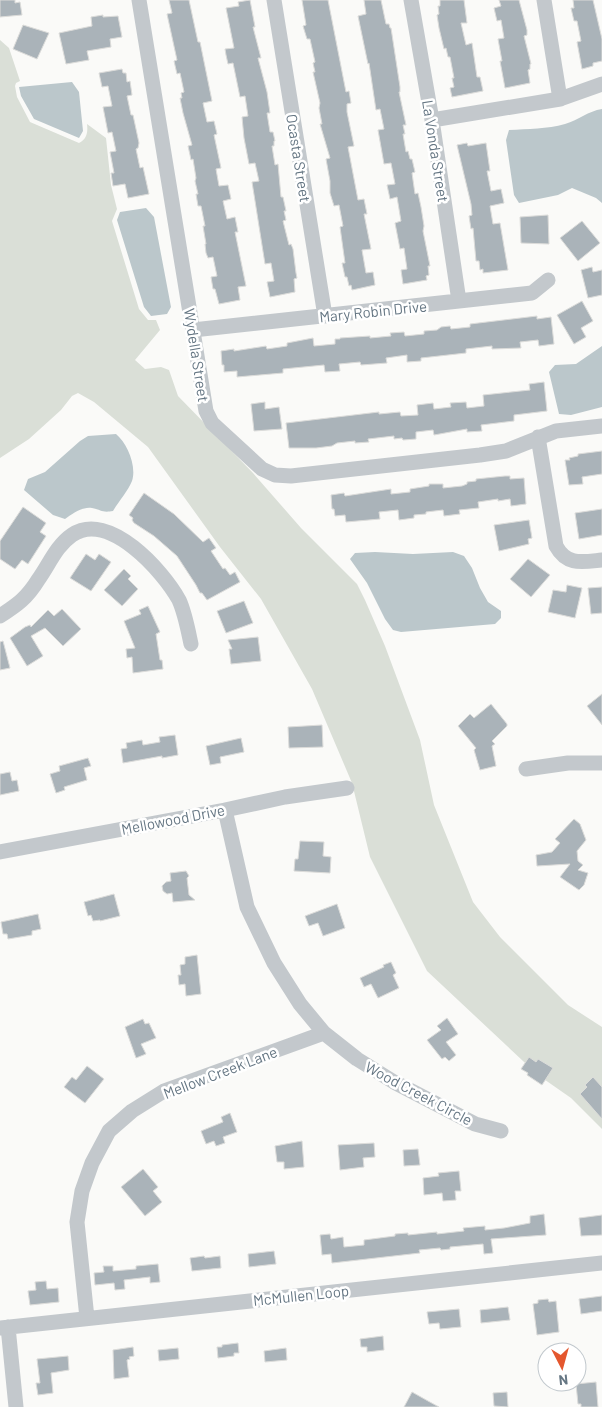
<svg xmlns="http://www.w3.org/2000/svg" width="602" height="1407" font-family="Barlow,sans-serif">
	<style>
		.green { fill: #dadfd7 }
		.water { fill: #bbc7cb }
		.building { fill: #aab3b9; stroke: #dcdcda }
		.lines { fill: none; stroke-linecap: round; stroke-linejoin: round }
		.minor { stroke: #c3c8cc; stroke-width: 15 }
		.labels { text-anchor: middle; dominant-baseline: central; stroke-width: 5; stroke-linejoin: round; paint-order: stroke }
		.street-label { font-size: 15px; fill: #657683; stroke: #fff }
	</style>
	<rect width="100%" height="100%" fill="#fafaf8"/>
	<path class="green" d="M0,40L9,48L20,81L16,83L15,86L17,97L30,122L79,143C87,139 88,132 87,124L106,138L111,185L117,209L112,221L139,309L148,320H156L160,330L135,360L145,369L161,367L169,370L178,396L253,473L301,528L357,584L365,600L385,646L420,740L434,805L473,902L500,937L568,1005L602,1027V1129L571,1098L538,1075L427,971L370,857L352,783L312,689L261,599L220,547L148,447L94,402L78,393L72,396L61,410L29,439L0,458Z"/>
	<path class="water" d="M72,82L79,92L83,131L79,138L34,119L21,96L19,87Z
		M602,109V203L596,198L572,188L558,195L519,203L514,195L506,140L509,130C528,129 547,129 565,124C579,120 588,111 602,109Z
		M146,208L154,217L171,307L167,314L151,316L144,307L117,220L120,212Z
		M602,346V407L571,415L559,414L549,372L555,365L576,364Z
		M116,434C127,443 137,466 132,481C128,491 119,501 113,511C102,513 102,510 92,508C83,506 72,514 65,519L53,515L24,490L28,479L45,472L80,441L88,436Z
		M375,552L413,554L453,552L464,556L472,568L480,588L488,602L501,611V618L495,624L401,632L393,630L385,619L367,583L350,559L355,553Z"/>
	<path class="building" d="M0,0H15V3L20,2L22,15L0,17Z
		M169,0H189L198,42H200L212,101L203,103L207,122L214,121L217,134L214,135L221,168L216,169L219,186L228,185L231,199L223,201L227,219L235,217L238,232H235L246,286L238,287L240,300L219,304L215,289H213L211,277L217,276L213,257L208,258L206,253L205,244H206L203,226H205L201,206H198L196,194H198L195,181L196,178L193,159L191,160L190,155L188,146L192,145L183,113L180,98H182L181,93L184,92L180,73L177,74L174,61L177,60L167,14L172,13Z
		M250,0L255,27H253L261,58H258L267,92L270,113H267L270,132H273L275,141H274V146H272L275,165L278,164L281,197H283L286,211H284L286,220L283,221L289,245L291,244L293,249L296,273L297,278L294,279L295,292L270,297L267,282L274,281L271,263L265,264L252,182L259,181L255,163L249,164L244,138L242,117L248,116L245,96L240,97L233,63L228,64L226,55L225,49L234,48L226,8L239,6L238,2Z
		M302,0H328L346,92L349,91L351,103L347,104V112L354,146L348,147L358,200L364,199L367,214H364L371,249L362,250L366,273L373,272L375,285L352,290L351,285L349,286L347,277H345L342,263H345L340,227L343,226L339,205L334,206L330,193V181L326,159L330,158L320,124H322L319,108L320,103L313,72H315L313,63L315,62L310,39H307L303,26L306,25Z
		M364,0H381L386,24H389L390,28H391L400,87V92H399L406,125H403L405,134H403L406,152L408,151L410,159H412L415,172L412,173L415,194L418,193L421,207L424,226L423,231L430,266H428L429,275L426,276L427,280L403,284L401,270L407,269L404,248L400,249L395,223L401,221L397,197L390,199L387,185L395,184L391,163L384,164L378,130L384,129L380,109L376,110L369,63L368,64L358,16L366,14Z
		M440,0H464L467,23H461L466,45L472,43L477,77H480L483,91L452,97L450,88L454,87L452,78H454L450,57H448L446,48L444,49L439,28L437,15L439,14L438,6H440Z
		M499,0H519L527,30V35L524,36L531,64H530V69L528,70L530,83L505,88L500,61H502L498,39L504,38L501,20L497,21L494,8L501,6Z
		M573,0H593L602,39V61L593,63V66L582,69L577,42L581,41L577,21H574L571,8H574Z
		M103,15V17L118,16L122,37L110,39L111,47L87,51L89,60L66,64L59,33L92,26L91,17Z
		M23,25L49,33L37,59L13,49Z
		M122,69L123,73H126L127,82L130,81L132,95L127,96L131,115H133L139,143L138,148L136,149L140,168L143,167L149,194L128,198L125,184L113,186L111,173H114L110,152L116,151L112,132L108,133L103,107L112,106L108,86L102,87L99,73Z
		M467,143L468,146L486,143L490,171H487L491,191L501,189L504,203L490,206L493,224L500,223L508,270L483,273V269L480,270L479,261H476L473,228L471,229L469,216L472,215L471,204L457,145Z
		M548,215L549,244L521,243L520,217Z
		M582,221L600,243L578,261L560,238Z
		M592,267L593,272L602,270V295L588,298L581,270Z
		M582,301L593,321L581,328L586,337L574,344L557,315Z
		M537,316V319L551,317L554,344L539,346L538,340L520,342L521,348L492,349V346L466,349V353L421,358V361L407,362V355L386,358L387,363L361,365L360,362L339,364L340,371L325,372L324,365L283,369V373L237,377V371L224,372V365H222L221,351L234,349V351L266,346L267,349L287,346V343L313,338L314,346L335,344V339H340V338L370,336V338L391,336L390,333L404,332L405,336L424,334V331L437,330L441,327L450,326L451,329L470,327V324Z
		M544,382L547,411L514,415V421L481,425L482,431L467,432V429L434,435L433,430L416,432V439L403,440L402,438L394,439V436L368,439L369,442L355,443V441L337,443L332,446L316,448H289L286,423L379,412V414L400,412L401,416L418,415L417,405L433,403L434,409L451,407L450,403L466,402L467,408L484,406L483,395L530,390L529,384Z
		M265,402V409L279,407L282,429L254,431L251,404Z
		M602,451V474L582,477L583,484L569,485L565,460H570L569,458L578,456V454Z
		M505,476H510V479L524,478L526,504L511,506L510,499L498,501V499L478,502L479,508L459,510L460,514L444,516L443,510L426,512V514L414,515V518L399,520L398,510L379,512L380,519L346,522L345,515L335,516L334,509H332L331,495L344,493L345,496L391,489V494L410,492V489L429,486V484H443V488L462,486L467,484V482L476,481V479Z
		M144,493L174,514L203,542L209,538L216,548L211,551L223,569L225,568L230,575L235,572L240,582L207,600L202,593H200L196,585L177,556L154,536L134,523L132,520L133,518L129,515Z
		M23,507L46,523L40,532L46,536L28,564L22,560L15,569L0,559V541Z
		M602,509V535L579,539L575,513Z
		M529,520L532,538L528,539L529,544L499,551L494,525Z
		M86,554L95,560L99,554L111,562L91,591L70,578Z
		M528,559L550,575L531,597L510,579Z
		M124,569L131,576L128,579L138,589L122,606L104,590Z
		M567,585L582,588L575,618L548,612L553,590L566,592Z
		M602,587V613L591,614L588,588Z
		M244,601L253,623L226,633L217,611Z
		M148,606L160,632L156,634L160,660H162L163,669L133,673L132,657L127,658L126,649L135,648L124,621L141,614L139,610Z
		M62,609L81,629L63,646L45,628L31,636L43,656L27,666L10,638L25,627L30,625L31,627L48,610L54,616Z
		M258,637L261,661L231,664L229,649H232L228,640Z
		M3,641L10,668L0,670V642Z
		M602,694V725L587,706Z
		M491,704L507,724V726L492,741L495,744L492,746L496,766L480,770L474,750L476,748L458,726L470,714L474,718Z
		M322,725L323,747L289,748L288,727Z
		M175,735L178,755L162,758V756L123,763L121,749L127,748L126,743L142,740L143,745L160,742L159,737Z
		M241,738L244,752L220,757L221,763L210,765L206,746Z
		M88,758L91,766L84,768L87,780L64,787L65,790L56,793L50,774L60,771L59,766Z
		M10,772L12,781L17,780L19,791L0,795V774Z
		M574,819L580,824L586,840L577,851L578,861L583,865L578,870L588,873L584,885L579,890L560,877L570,864L537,866L536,855L552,852L560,843L555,839Z
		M300,841L324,842L323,856L331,857L330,873L294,871L295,859H298Z
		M186,871L189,876L187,878L189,895L195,900L173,902L172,893L167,894L163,891L162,886L166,882L171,881L170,873Z
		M114,894L120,916L100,921V920L93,921L91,915L88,916L84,902Z
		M337,904L345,928L323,936L318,923L309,926L305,916Z
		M38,914L41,929L32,931V935L8,939L7,934H3L1,922Z
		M197,955L201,994L186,996L185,984L179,985L178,975H181L180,965L185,964V957Z
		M391,962L396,973L393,975L399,988L378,998L371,984L364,987L360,978L384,967L383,965Z
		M447,1018L458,1034L446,1042L456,1055L449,1061L445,1057L442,1059L427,1040L441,1030L437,1026Z
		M143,1019L145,1024L149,1023L156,1038L141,1044L146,1054L136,1058L125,1027Z
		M529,1057L536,1062L538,1059L553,1068L542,1085L527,1075L528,1073L521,1069Z
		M87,1066L104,1079L85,1103L64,1087L72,1077L76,1080Z
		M593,1077L602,1087V1119L580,1094L587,1087L585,1085Z
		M230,1113L237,1132L223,1137L225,1143L216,1146L214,1141L206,1144L201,1131L223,1122L221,1117Z
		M302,1141L304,1167L284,1169V1162H277L275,1146Z
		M374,1143L375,1157L363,1158L364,1167L340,1170L338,1145Z
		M418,1149L420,1165L404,1166L403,1150Z
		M143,1169L158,1187L153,1191L162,1202L145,1216L121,1187Z
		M459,1171L461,1191H455L456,1200L443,1201L442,1193L424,1195L423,1178L439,1176L438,1173Z
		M544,1214L546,1235L491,1239L493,1253L484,1254L483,1244L450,1247V1249L441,1250L440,1248L419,1250L420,1253L332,1263L331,1254L322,1255L320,1235L330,1234L331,1239L343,1237L344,1247L364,1245V1240L395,1236V1234L408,1233V1235L437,1232V1234L464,1231L463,1228L485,1226V1230L504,1228L530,1223V1216Z
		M602,1215V1235L581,1236L579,1218Z
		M274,1251L276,1264L249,1267L248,1254Z
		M204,1256L205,1258L220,1256L221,1268L192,1271L190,1258Z
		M158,1264L160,1282L150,1283V1277L124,1280L125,1289L115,1290L114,1283L95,1285L94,1273L104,1272L103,1266H113V1271L136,1269V1266Z
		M46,1281L47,1289L58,1288L59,1302L30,1305L28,1291L36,1290L35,1282Z
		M602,1296V1311L581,1314L579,1299Z
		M548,1299L549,1302L556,1301L559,1332L537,1335L533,1304L538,1303V1300Z
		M508,1307L510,1320L481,1323L480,1310Z
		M459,1309L461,1327L440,1329L439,1323L429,1324L427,1312Z
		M383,1336L384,1350L367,1352V1347H361L360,1339Z
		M238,1343L239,1353H234V1356L218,1358L217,1347H222V1345Z
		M133,1347L134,1356L129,1357L130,1359L127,1360L129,1377L114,1379L113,1350Z
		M178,1348L179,1359L159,1361L158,1350Z
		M286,1348L287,1360L265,1362L264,1351Z
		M68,1356L69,1370L51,1373L53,1393L38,1395L36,1383H40L37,1359Z
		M596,1382L598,1407H581V1404H578L576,1384Z
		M412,1392L428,1401L439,1407H404Z
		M507,1392L508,1407L494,1406L493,1393Z"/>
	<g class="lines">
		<path class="minor" d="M139,0L206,411L212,423L262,469L275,475L291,476L480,455L506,451L556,431L602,426
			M274,0L325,316
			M411,0L432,120L459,301
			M544,0L560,99
			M432,120L560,99L602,84
			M193,330L532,293L548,280
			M538,437L556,546C567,566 582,562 602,560
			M0,616C17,605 27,598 38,580C49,565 56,546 72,535C109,510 163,571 179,600C185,613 188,630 191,644
			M526,769L568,763H602
			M225,810L247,907L274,963L300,1004L324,1033L357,1059L394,1082L475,1124L501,1131
			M0,852L225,810L285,797L347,788
			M87,1318L77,1222L82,1191L92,1163L109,1131L132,1111L164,1091L324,1033
			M8,1327L16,1407
			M0,1328L602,1263"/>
	</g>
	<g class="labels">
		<g class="street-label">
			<text transform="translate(436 151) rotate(81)">La Vonda Street</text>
			<text transform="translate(299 158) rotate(81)">Ocasta Street</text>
			<text transform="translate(373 311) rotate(-6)">Mary Robin Drive</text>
			<text transform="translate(197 355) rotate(81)">Wydella Street</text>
			<text transform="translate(173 819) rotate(-11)">Mellowood Drive</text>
			<text transform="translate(220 1072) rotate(-21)">Mellow Creek Lane</text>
			<text transform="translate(419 1093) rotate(28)">Wood Creek Circle</text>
			<text transform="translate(301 1295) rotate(-6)">McMullen Loop</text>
		</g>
	</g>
	<g transform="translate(562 1367) rotate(174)"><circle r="24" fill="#ffffff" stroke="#c1c8cd"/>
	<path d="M0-4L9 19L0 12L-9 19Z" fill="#e4572e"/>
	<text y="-8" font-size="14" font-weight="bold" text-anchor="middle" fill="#657683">N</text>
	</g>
</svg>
